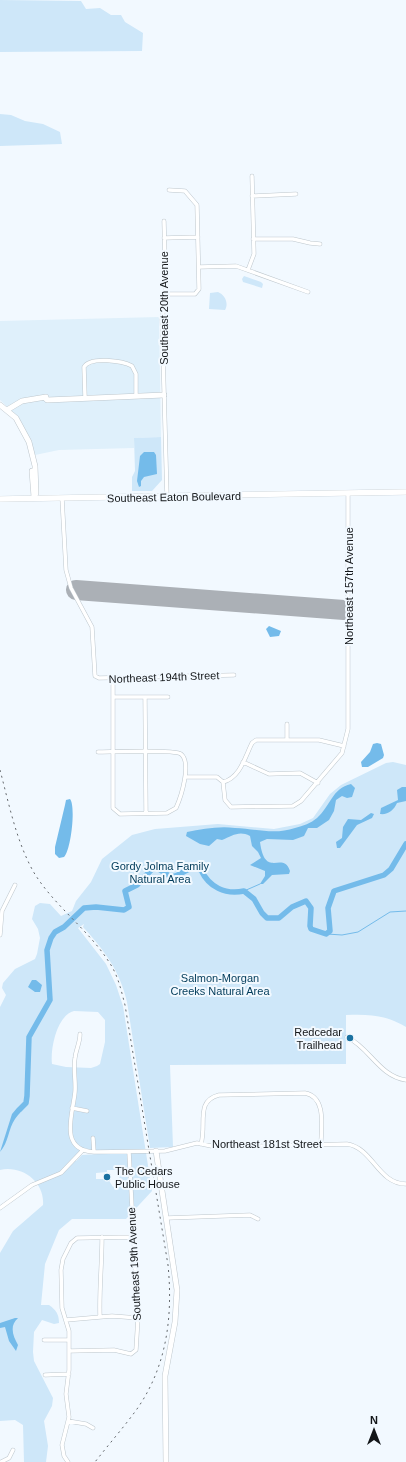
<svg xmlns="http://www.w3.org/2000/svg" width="406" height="1462" font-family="Helvetica,sans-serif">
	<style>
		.built { fill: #dff0fb }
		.green { fill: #cee7f9; fill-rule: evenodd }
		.water { fill: #74bbea }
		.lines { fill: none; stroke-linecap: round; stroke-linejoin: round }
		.stream { stroke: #74bbea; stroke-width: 1 }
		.river { stroke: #74bbea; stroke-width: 5.5 }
		.runway { stroke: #abb0b6; stroke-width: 20 }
		.street-casing { stroke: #bec7cd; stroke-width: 4.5 }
		.secondary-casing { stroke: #bec7cd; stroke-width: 6 }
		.primary-casing { stroke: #bec7cd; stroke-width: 6 }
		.street { stroke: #fff; stroke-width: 3.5 }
		.secondary { stroke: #fff; stroke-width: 5 }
		.primary { stroke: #fff; stroke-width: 5.5 }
		.rail { stroke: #64686c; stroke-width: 1; stroke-dasharray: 2 4; stroke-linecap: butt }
		.poi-dot { fill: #1a71a1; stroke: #f2f9ff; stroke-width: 1.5 }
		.labels { text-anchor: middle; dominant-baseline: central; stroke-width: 4; stroke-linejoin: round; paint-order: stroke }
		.street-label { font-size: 11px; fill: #131619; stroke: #f2f9ff }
		.park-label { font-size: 11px; fill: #003b5a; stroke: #f2f9ff }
		.poi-label { font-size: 11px; fill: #131619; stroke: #f2f9ff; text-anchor: end }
	</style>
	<rect width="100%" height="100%" fill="#f2f9ff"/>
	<path class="built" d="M159,317L161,437L134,438V448L59,450L35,455L24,427L16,415L0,400V321Z"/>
	<path class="green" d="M0,0L81,1L86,9L100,8L111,15H121L125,22L143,33L142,51L0,52Z
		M0,114L11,115L25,121L43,124L60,132L62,144L0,146Z
		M244,276L261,282L263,284L262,288L243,282L242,279Z
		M218,292C225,295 229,303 225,310L209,309L210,293Z
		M161,437L162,480L152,491H132V477L135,471L134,438Z
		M393,762L406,765V1027C386,1015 369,1014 346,1015V1064L170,1065L173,1147L150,1148L127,1002C120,971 104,950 83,927L84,924L78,928L106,964L116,985L123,1006L152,1191L126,1219H72L59,1230L45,1264L41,1305H49C56,1310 59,1314 59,1323L54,1324L42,1320L34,1332L33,1352L34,1361L53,1398L52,1406L44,1421L48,1446L46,1462H24L23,1425L15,1420L0,1421V1253L13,1231L43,1205C45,1182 22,1165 0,1170V1007L6,995L2,988L3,983L15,969L35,959L37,954L40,938L38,929L32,919L35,906L40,903L50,904L61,916L72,911L76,901L91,882L102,859L132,835L155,829L218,824L274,829L300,824L313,818L330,794L341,785L386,763ZM74,1011L98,1012L105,1020V1042L100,1064L97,1066L91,1068L66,1067L52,1064C50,1049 57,1015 74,1011ZM84,1148L90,1150H114L115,1153L82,1155L76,1161L74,1159ZM107,1170H117L121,1182L113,1187L108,1179H96V1173L107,1172Z"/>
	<path class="water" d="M144,452H154L156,455L157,474L144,477L141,481V486L139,487L137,481L140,456Z
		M269,626L281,631L279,636L270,637L266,629Z
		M377,743L381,744L384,755L383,758L368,767H362L361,762L370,752L373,744Z
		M351,784L355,788L352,797L347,798L342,796L336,800L334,811L329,820L317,828H308L304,836L293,840L267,839L260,842C265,880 283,850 290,871L289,874L272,875L263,884H260L265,876V871L250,865L261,858L258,852L252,846L250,836C239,830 232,836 222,840L217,839L209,846L200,844L186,836L187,832C202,829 219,826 235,828C256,829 275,835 295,828C303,826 311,823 317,818C330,807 332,788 351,784Z
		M402,787H406V801L397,803C394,810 388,815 380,814L381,808L398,800L397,790Z
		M70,799C76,806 71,850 64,857L59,858L55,854V847L65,805L66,800Z
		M371,813L374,814L372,818L357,825L340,848H337L336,842L342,838L343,827L348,819L361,820Z
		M32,980H36L42,985L40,992H35L28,987Z
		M26,1104C24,1110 19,1113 15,1119C8,1129 9,1142 0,1152L12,1114L17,1108Z
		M15,1318H18C9,1326 13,1336 18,1345L16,1351L9,1341L5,1327L0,1328V1323Z"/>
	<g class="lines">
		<path class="stream" d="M244,891L260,884
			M327,934L342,935L358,932L390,912L406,911"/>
		<path class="river" d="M20,1109L26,1103L27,1096L29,1037L50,1000L47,950L51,938L55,932L64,927L84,908L96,907L124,910L129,907L125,891L137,885L153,868H157L171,877C183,876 189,863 201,870C209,887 225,895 244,891L254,899L262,913L267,918H279L292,907L306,901L311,908L310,926L311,929L326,934L330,931L328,908L334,891L384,875L391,869L406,844"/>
		<path class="runway" d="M76,590L344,610"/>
		<defs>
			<path id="street" d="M252,196L296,194
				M164,221L166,298L162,318L167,497
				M164,238L198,237
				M253,239H293L310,243L320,244
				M199,267L236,266L308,292
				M248,270L254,254L252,176
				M166,294H195L199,289L197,205L185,191L169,190
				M85,397L84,367C90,356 123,361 132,366L136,374V396
				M62,498L66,570L71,588L92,627L95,676L99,678L234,675
				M113,697H168
				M145,697L146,813
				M287,724V740
				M98,752C110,752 175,749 181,754C192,763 181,797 176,808L167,813L120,814L113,808V682
				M243,762L269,774L300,773L318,783
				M185,777H217L223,782
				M223,782L225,800L231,807L293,806L301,801L342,753L348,729V493
				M223,782C240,778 245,757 252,743L256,740H319L344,746
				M0,935L2,911L15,885
				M80,1034C80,1043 76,1049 75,1058C73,1069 76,1081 75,1092C73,1114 58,1150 94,1152L165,1151L197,1143L216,1147L347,1144C373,1148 378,1184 406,1184
				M347,1037C370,1048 379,1076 406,1080
				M72,1108L87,1111
				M93,1138L94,1152
				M201,1144C207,1124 195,1101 219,1095L305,1093C327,1097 321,1128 321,1144
				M0,1208L32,1185L61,1173L83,1150
				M167,1218L250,1215L258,1219
				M100,1317C99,1290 102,1264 102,1237
				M66,1320L112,1316L138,1318
				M44,1340H69
				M69,1351L114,1350L131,1354L136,1350L138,1318L129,1152
				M45,1375L69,1374
				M68,1421L86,1424L93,1428
				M1,1462L9,1458L13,1450
				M68,1462L64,1456L62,1445L69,1417L66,1394L69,1370V1331L62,1308L61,1270L63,1259L71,1243L77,1238L132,1237"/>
			<path id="secondary" d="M45,398L47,400L164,395
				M0,405L16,418L29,442L35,466L36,493L34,498
				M7,410L22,401L46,397
				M32,471L34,497
				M156,1151L177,1290L175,1322L165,1376L166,1462"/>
			<path id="primary" d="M0,499L406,492"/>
		</defs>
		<use href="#street" class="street-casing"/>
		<use href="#secondary" class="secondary-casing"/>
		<use href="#primary" class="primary-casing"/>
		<use href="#street" class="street"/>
		<use href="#secondary" class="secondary"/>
		<use href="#primary" class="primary"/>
		<path class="rail" d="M0,770C9,804 16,840 33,871C53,905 88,929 109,962C118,975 121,990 125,1005L168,1265C173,1316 167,1366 137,1409C124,1427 109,1444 95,1462"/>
	</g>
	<g class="poi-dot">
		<circle cx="350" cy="1038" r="4"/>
		<circle cx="107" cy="1177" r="4"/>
	</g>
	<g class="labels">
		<g class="street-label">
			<text transform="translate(164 308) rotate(-90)">Southeast 20th Avenue</text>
			<text transform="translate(174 497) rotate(-1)">Southeast Eaton Boulevard</text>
			<text transform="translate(349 586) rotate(-90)">Northeast 157th Avenue</text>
			<text transform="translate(164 677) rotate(-2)">Northeast 194th Street</text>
			<text x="267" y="1144">Northeast 181st Street</text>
			<text transform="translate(134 1264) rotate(-93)">Southeast 19th Avenue</text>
		</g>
		<g class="park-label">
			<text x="160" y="866">Gordy Jolma Family<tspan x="160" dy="13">Natural Area</tspan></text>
			<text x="220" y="978">Salmon-Morgan<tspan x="220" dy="13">Creeks Natural Area</tspan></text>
		</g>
		<g class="poi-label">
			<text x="342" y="1032">Redcedar<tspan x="342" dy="13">Trailhead</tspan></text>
			<text x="115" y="1171" text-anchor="start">The Cedars<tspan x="115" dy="13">Public House</tspan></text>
		</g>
	</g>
	<g transform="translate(374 1430)" stroke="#f2f9ff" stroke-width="3" paint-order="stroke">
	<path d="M0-3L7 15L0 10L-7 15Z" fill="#131619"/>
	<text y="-6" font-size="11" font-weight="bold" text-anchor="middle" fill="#131619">N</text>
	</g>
</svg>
